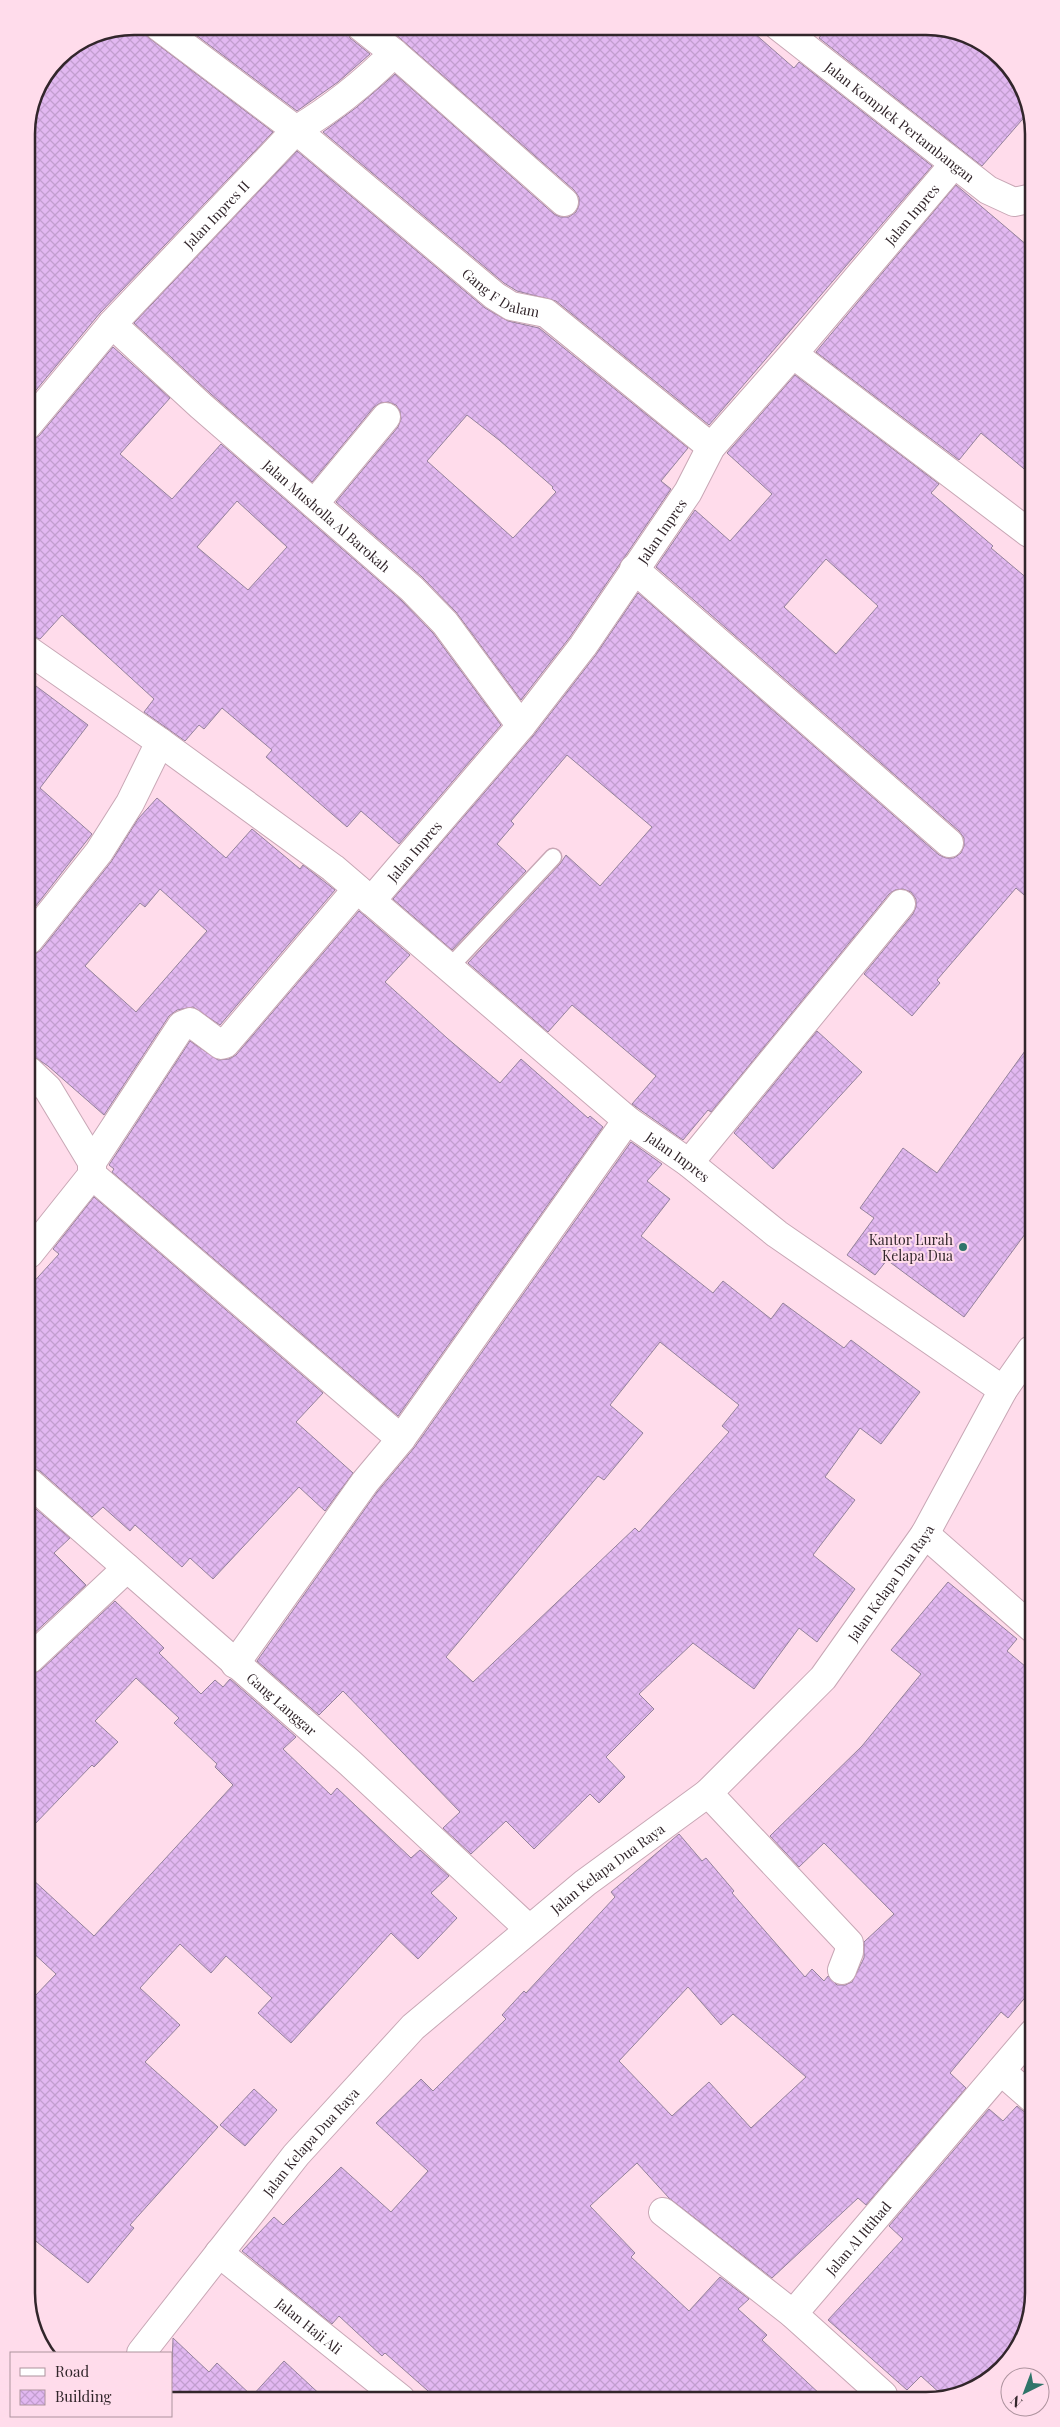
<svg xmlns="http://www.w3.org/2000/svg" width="1060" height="2427" font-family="'Playfair Display',serif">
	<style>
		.building { fill: url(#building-cross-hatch); stroke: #94829b; fill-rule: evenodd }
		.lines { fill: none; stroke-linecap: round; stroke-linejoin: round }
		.service-casing { stroke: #c8a7b5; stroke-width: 19 }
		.minor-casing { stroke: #c8a7b5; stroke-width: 30 }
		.tertiary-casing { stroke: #c8a7b5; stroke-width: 30 }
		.service { stroke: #fff; stroke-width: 16 }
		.minor { stroke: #fff; stroke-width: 28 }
		.tertiary { stroke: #fff; stroke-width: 28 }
		.poi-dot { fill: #2f7469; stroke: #ffdceb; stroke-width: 2 }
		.labels { text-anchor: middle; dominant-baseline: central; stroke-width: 4; stroke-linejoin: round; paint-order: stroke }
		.street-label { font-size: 14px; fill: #32262b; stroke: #ffdceb }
		.poi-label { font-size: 14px; fill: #32262b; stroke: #ffdceb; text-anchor: end }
		.rim { fill: none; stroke: #32262b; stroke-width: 2.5 }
	</style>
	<defs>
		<pattern id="building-cross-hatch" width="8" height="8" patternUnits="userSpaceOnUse" patternTransform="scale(1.25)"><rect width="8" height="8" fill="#e2b8f1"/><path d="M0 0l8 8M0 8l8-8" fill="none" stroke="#c29ecf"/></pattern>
	</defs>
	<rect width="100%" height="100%" fill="#ffdceb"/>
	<path class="building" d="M135,26H143L149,38L273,132L100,313L27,401L26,127L35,92L57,59L93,34Z
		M184,26H345L350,38L370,54L338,82L297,111Z
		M386,26H746L794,68L799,62L932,166L709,425L556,301L517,291L504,283L323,132L357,107L395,74L554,214L560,217H569L576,212L579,205V197L574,190Z
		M828,26H933L991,48L1028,99V113L982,166L819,38Z
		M297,151L485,308L508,321L539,328L688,448L661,481L671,489L570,637L521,700L456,612L422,577L336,502L398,427L401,419L400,411L396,405L388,402L380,403L374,407L312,482L211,394L134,323ZM467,415L499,440L553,487L552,488L556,492L513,538L427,461Z
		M956,185L1028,246L1029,473L981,433L959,460L816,352Z
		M113,347L170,398L120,454L172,499L221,444L401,600L433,633L501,725L399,844L361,811L347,827L266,757L272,750L222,708L204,729L199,725L185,741L144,712L154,699L62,615L40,639L28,635L27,441L39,436ZM237,501L287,547L248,590L197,547Z
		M795,375L939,484L931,493L993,546L991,548L1029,580L1030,900L1016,888L937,980L940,983L912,1016L864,974L913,914L916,907V899L911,892L903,889L895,890L889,894L711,1112L708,1110L683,1140L632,1104L656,1076L572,1005L548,1032L468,963L560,864L566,855L600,886L652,827L567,755L511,821L514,824L497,844L526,871L452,950L393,899L533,736L595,656L638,593L939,855L946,858H954L961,853L964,846V838L959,831L656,567L695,510L730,541L772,494L727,453ZM826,559L878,606L836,654L784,607Z
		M28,680L88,725L40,788L92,834L28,916Z
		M157,798L226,858L252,829L300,869L303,865L335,890L220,1025L193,1007L177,1010L169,1016L104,1115L48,1066L33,1056H29V955L35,954L41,950L111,862L138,819ZM160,889L207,931L136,1012L85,966L140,903L145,907Z
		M359,911L410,955L385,982L447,1038L500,1083L521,1059L588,1118L590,1116L603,1127L398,1416L112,1172L114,1169L109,1165L190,1041L218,1060L229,1059L236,1055Z
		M817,1031L862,1072L773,1169L734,1133Z
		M1030,1044L1031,1226L964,1317L887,1260L875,1275L847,1255L874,1218L860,1208L903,1148L937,1173Z
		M631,1142L662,1164L647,1181L670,1199L641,1236L713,1293L723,1281L771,1319L783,1303L844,1348L851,1340L920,1392L881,1444L860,1428L825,1477L855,1500L813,1555L855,1589L817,1642L799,1628L754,1689L693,1643L639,1694L654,1709L606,1757L625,1777L599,1803L590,1794L534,1849L506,1821L471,1854L443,1828L460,1812L343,1691L319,1715L257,1661L377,1492L414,1448ZM660,1342L739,1405L722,1426L729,1432L639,1532L635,1528L473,1682L446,1657L598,1476L604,1480L643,1433L610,1405Z
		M94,1197L323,1393L296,1422L353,1473L325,1511L299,1487L213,1579L190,1558L182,1567L135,1525L130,1531L103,1507L92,1517L40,1471L30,1468L29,1287L59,1254L53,1249Z
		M30,1504L70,1538L54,1553L86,1585L30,1637Z
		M948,1582L1017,1639L1007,1651L1032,1672L1033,1988L1008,2018L1001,2012L950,2073L966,2088L866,2205L858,2198L772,2278L669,2198L637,2163L590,2206L635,2253L631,2257L689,2311L720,2277L749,2299L738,2309L767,2335L762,2340L822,2396L436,2398L385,2353L382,2356L339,2316L332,2324L242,2251L274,2217L283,2225L341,2167L391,2212L428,2171L376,2123L421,2079L433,2091L506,2019L502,2015L524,1991L526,1993L615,1897L611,1892L679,1834L702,1861L706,1858L734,1891L732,1893L805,1977L812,1969L824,1981L828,1976L837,1985H845L852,1982L864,1958V1942L894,1914L824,1843L799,1867L770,1836L862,1746L921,1674L891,1650ZM688,1987L721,2025L733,2014L806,2077L751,2128L709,2082L672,2116L619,2061Z
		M115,1601L164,1648L159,1653L201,1694L215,1680L223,1687L230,1679L296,1737L283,1749L331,1795L337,1788L411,1858L420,1850L449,1876L431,1893L457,1918L418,1959L391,1933L291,2043L258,2013L272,1998L226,1956L211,1973L180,1944L140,1988L180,2025L145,2062L218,2127L130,2225L134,2228L88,2283L32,2238L31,2000L56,1974L31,1951V1878L94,1936L233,1785L215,1767L217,1764L174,1723L179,1718L136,1678L95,1721L118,1742L94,1767L92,1765L31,1828L30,1674L41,1670Z
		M254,2089L277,2110L245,2146L220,2125Z
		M1017,2106L1023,2111L1033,2114L1034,2293L1015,2353L961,2395H942L921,2376L907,2390L828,2320L903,2239L889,2226L989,2109L1003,2121Z
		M173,2338L209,2372L217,2363L252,2396L284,2361L325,2399L171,2400Z"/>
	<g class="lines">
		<defs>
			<path id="service" d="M449,968L553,857"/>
			<g id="minor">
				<path id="s1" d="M158,26L296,130L495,296L511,306L546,313L711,447"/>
				<path id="s2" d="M778,26L988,190L1014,202L1028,199"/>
				<path d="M394,53L564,202"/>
				<path id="s3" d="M112,324L201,406L412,589L445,623L521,726"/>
				<path d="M793,354L1029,533"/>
				<path id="s4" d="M27,426L112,324L296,130C333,108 364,83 394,53L360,26"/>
				<path d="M314,504L386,417"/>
				<path d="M634,569L949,843"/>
				<path id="s5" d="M28,650L160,742L333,868L627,1120L689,1163L777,1234L1003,1390"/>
				<path id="s6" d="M371,901L521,726L583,646L688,492L711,447L793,354L954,164"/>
				<path d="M29,940L99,852L130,803L160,742"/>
				<path d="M29,1071L48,1089L92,1162"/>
				<path d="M689,1163L901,904"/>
				<path d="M92,1175V1162L182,1025L190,1022L221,1045L225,1044L357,889"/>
				<path d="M29,1254L92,1175L401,1439L627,1120"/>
				<path id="s7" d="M30,1483L350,1763L529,1929"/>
				<path d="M925,1534L1032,1628"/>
				<path d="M30,1659L127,1568"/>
				<path d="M235,1664L365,1482L401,1439"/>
				<path d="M708,1793L849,1943V1952L842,1970"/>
				<path d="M1001,2071L1033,2099"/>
				<path d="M663,2212L793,2314"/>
				<path id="s8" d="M219,2253L401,2399"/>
				<path id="s9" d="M883,2395L793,2314L1033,2033"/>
			</g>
			<g id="tertiary">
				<path id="s10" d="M141,2353L296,2155L413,2027L585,1883L708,1793L823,1678L925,1534L1003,1390L1031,1350"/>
			</g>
		</defs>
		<use href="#service" class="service-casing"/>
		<use href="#minor" class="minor-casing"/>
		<use href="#tertiary" class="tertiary-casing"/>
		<use href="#service" class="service"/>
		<use href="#minor" class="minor"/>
		<use href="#tertiary" class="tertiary"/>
	</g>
	<circle class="poi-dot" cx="963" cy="1247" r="5"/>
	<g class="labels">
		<g class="street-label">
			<text stroke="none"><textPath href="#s2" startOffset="155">Jalan Komplek Pertambangan</textPath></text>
			<text stroke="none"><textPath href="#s4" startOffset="284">Jalan Inpres II</textPath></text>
			<text stroke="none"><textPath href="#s6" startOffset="876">Jalan Inpres</textPath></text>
			<text stroke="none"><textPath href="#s1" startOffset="436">Gang F Dalam</textPath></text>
			<text stroke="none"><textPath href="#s3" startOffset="288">Jalan Musholla Al Barokah</textPath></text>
			<text stroke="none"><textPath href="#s6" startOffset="471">Jalan Inpres</textPath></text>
			<text stroke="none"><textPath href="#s6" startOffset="66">Jalan Inpres</textPath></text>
			<text stroke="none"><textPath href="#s5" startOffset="825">Jalan Inpres</textPath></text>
			<text stroke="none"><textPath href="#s10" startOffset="1081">Jalan Kelapa Dua Raya</textPath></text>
			<text stroke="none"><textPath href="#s7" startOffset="335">Gang Langgar</textPath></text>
			<text stroke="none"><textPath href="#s10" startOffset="676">Jalan Kelapa Dua Raya</textPath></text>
			<text stroke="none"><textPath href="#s10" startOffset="271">Jalan Kelapa Dua Raya</textPath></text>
			<text stroke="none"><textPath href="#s9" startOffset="221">Jalan Al Ittihad</textPath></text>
			<text stroke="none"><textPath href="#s8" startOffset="116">Jalan Haji Ali</textPath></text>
		</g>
		<g class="poi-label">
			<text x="953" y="1239">Kantor Lurah<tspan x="953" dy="16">Kelapa Dua</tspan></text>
		</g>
	</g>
	<path d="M0 0H1060V2427H0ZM134 35H926A99 99 0 0 1 1025 134V2293A99 99 0 0 1 926 2392H134A99 99 0 0 1 35 2293V134A99 99 0 0 1 134 35Z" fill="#ffdceb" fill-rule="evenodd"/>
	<path class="rim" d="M134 35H926A99 99 0 0 1 1025 134V2293A99 99 0 0 1 926 2392H134A99 99 0 0 1 35 2293V134A99 99 0 0 1 134 35Z"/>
	<rect x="10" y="2352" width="162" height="65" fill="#ffdceb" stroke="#ad939e"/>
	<rect x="20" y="2368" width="25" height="8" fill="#ffffff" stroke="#ad939e"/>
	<text x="55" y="2377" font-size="15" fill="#32262b">Road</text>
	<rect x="20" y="2390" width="25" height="15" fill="url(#building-cross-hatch)" stroke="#ad939e"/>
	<text x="55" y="2402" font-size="15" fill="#32262b">Building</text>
	<g transform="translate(1025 2392) rotate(222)"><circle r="24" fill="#ffdceb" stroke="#ad939e"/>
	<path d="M0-4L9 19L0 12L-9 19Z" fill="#2f7469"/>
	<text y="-8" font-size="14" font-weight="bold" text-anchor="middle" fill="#32262b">N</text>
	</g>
</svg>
